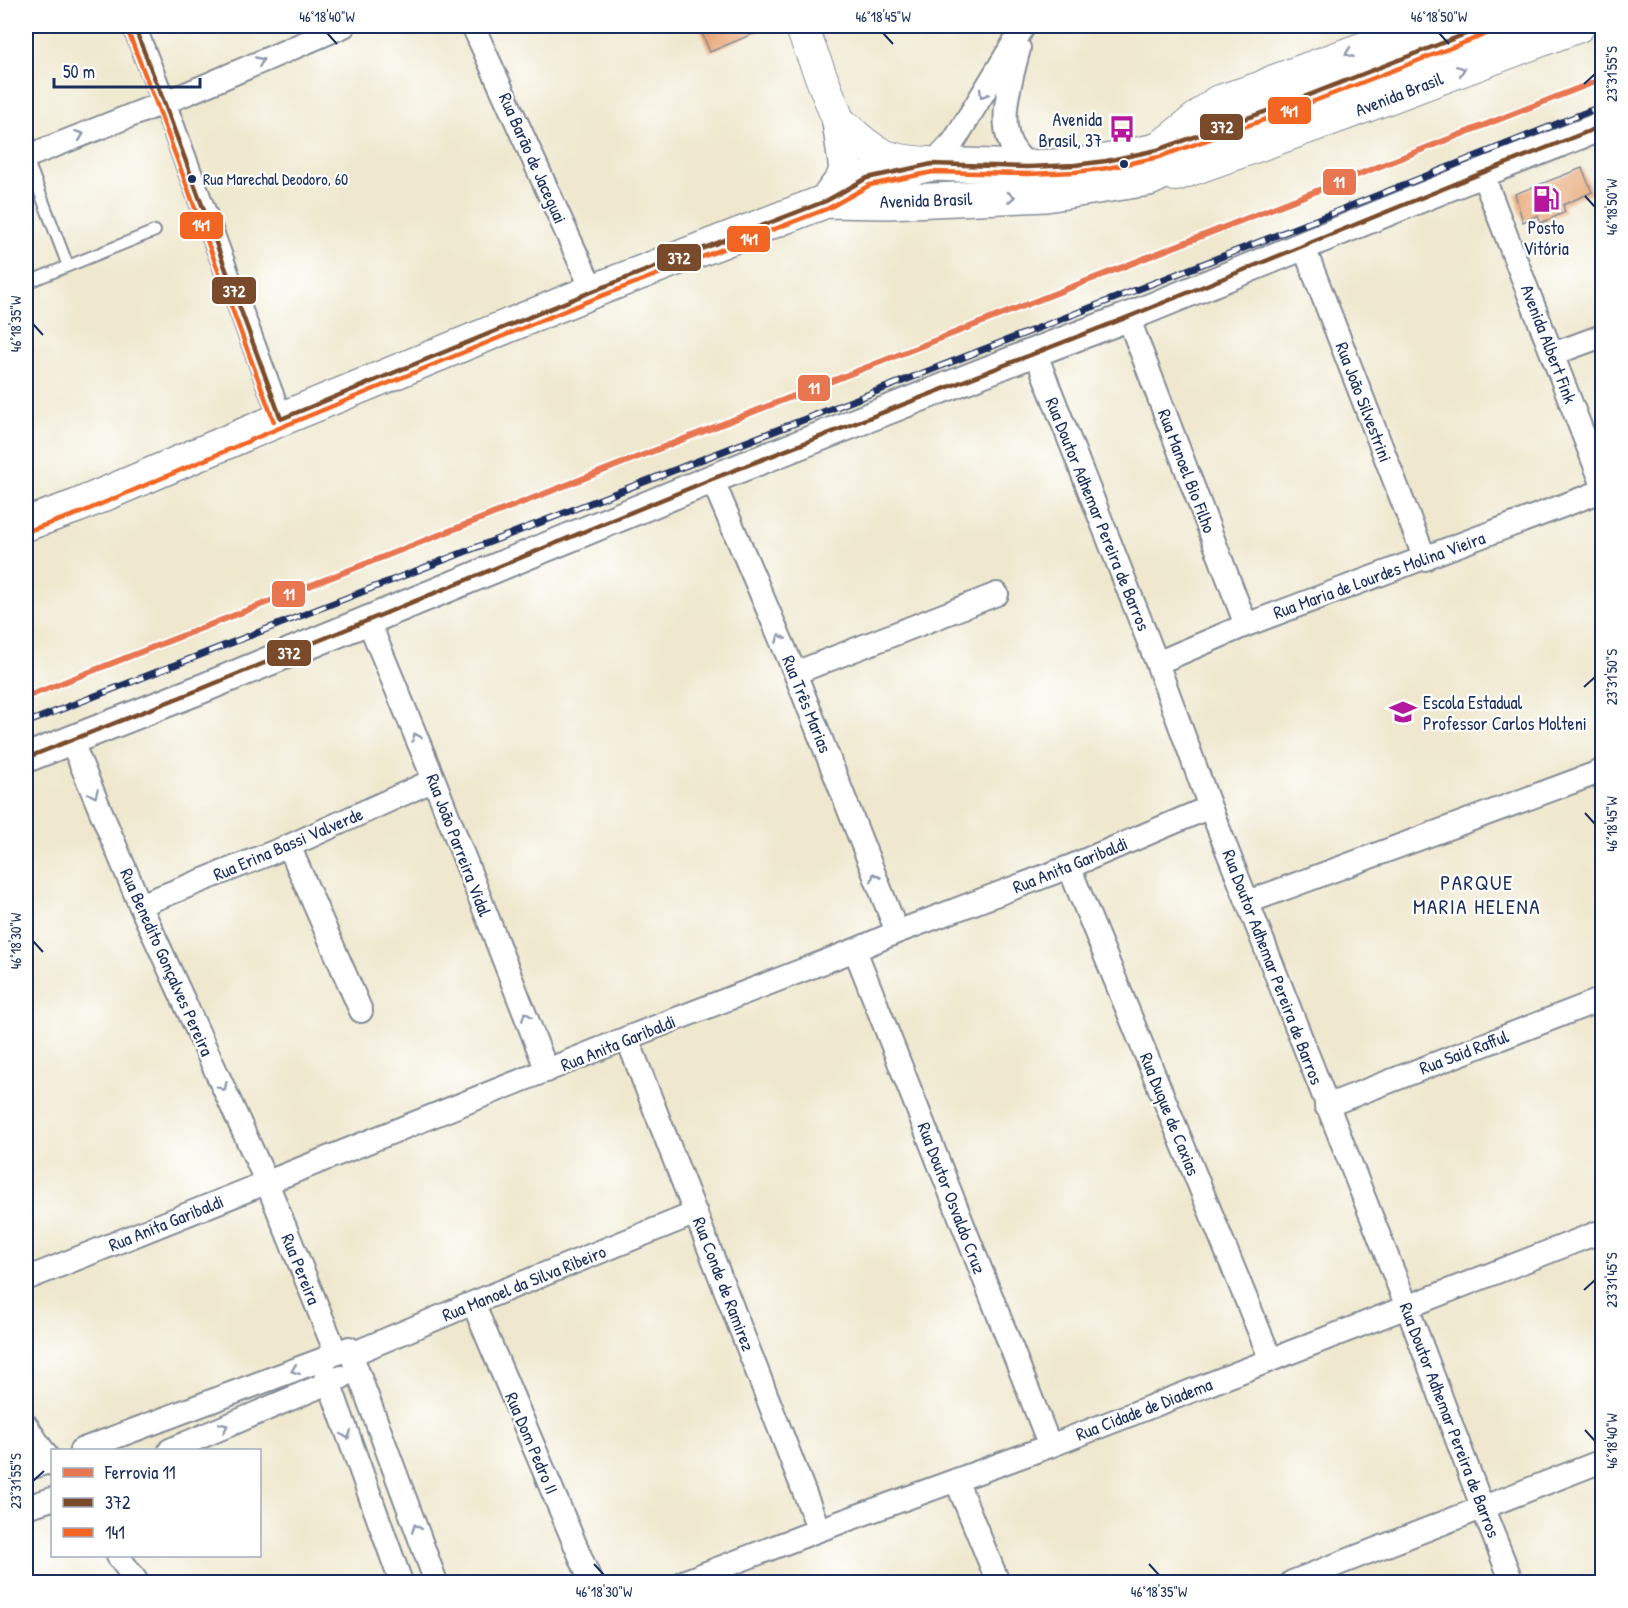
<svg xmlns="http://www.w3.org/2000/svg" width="1628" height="1608" font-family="'Patrick Hand',sans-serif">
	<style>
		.building { fill: #e59e69 }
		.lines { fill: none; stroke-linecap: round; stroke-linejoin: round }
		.service-casing { stroke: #858c96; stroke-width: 14 }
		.minor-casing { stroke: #858c96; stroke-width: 26 }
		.tertiary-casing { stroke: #858c96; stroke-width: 32 }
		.secondary-casing { stroke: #858c96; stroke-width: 34 }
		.trunk-casing { stroke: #858c96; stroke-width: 36 }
		.service { stroke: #fff; stroke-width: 10 }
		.minor { stroke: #fff; stroke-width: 22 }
		.tertiary { stroke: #fff; stroke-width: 28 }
		.secondary { stroke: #fff; stroke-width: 32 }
		.trunk { stroke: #fff; stroke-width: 33 }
		.rail-casing { stroke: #1b2f5e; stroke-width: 7 }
		.rail { stroke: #fff; stroke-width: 4.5; stroke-dasharray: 14; stroke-linecap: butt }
		.bus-1-casing { stroke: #fff; stroke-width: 9 }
		.bus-2-casing { stroke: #fff; stroke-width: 9 }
		.bus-1 { stroke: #7a4b2a; stroke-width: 4.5 }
		.bus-2 { stroke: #f26522; stroke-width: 4.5 }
		.rail-1-casing { stroke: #fff; stroke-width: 10 }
		.rail-1 { stroke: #e87751; stroke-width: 6 }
		.oneway { stroke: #8d97ae }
		.ticks { fill: none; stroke: #1b2f5e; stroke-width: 2 }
		.bus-dot { fill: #1b2f5e; stroke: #fff; stroke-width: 2 }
		.labels { text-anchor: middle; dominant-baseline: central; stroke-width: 4.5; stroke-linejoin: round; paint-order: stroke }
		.bus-label { font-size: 16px; fill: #1b2f5e; stroke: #fff; text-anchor: start }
		.street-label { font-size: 18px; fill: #1b2f5e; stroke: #fff }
		.poi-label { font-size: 18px; fill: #1b2f5e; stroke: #fff; text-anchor: end }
		.quarter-label { font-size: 21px; letter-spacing: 1.5px; fill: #1b2f5e; stroke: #fff }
		.line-badge { stroke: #fff; stroke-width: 2 }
		.badge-label { font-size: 16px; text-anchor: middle; font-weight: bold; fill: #fff }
		.neatline { fill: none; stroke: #1b2f5e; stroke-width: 2 }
		.ticks-label { font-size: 15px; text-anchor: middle; fill: #1b2f5e }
	</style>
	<rect width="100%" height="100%" fill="#fff"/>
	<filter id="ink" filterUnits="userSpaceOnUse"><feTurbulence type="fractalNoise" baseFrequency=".0167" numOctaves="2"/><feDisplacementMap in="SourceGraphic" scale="12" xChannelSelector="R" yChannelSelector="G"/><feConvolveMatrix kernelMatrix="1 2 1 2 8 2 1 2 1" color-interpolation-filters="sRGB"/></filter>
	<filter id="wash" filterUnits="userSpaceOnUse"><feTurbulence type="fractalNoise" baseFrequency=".008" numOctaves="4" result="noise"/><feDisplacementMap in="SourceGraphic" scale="24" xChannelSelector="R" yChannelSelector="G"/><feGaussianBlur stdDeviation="1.35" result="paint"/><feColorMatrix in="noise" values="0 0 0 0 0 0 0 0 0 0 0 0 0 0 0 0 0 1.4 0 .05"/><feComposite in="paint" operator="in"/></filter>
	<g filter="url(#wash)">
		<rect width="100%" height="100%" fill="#efe8ce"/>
		<g id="blocks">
			<path class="building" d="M699,26H757L760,31L710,52Z
				M1582,168L1592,192L1563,205L1565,212L1541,223L1538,215L1523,222L1515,194Z"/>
		</g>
	</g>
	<g filter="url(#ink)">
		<use href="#blocks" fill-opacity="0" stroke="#858c96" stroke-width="1.5"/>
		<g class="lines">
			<defs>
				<path id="service" d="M26,156L68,266
					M26,283L155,231"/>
				<path id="minor" d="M134,26L164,102L281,419
					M473,26L593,291
					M1019,48C1013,74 999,113 1009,140C1012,150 1022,159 1028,167
					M26,157L188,93L344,26
					M932,164L954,141L1024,26
					M1482,173L1602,483
					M1303,245L1425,559
					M1128,317L1246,625
					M1035,352L1157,663L1210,807L1407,1307L1483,1509L1512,1582
					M1553,354L1602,336
					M712,479L795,673L897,932
					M368,620L434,780L547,1071
					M1157,663L1246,625L1602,491
					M795,673L997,594
					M71,740L140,905L267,1183L336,1353
					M289,846L361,1011
					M1069,867L1271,1360
					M1248,902L1602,771
					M140,905L289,846L434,780
					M855,950L1050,1446
					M627,1038L819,1530
					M1326,1106L1602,999
					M26,1279L627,1038L855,950L897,932L1069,867L1210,807
					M473,1303L591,1582
					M352,1354L473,1303L696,1213
					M321,1360L401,1582
					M26,1425L52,1464
					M81,1450L321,1360L349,1348L436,1582
					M170,1450L342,1377
					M26,1469L52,1461
					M956,1480L998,1582
					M26,1507L52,1499
					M118,1556L137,1582
					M683,1582L819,1530L1050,1446L1602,1231
					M1292,1582L1602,1461"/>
				<path id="tertiary" d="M26,758L201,689L712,479L1035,352L1128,317L1482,173L1602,126"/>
				<path id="secondary" d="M801,26L839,122L851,147
					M841,123C875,153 882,161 928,163
					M1163,145L1217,102L1260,88L1274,81L1424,26
					M1176,175L1348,113L1579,26"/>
				<path id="trunk" d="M1466,46L1518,26
					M826,201L887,202L1046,195L1149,179L1204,153
					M826,201L842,180L846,170L839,122
					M26,524L77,506L281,419L593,291L826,201L867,178L932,164L1028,167L1075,165L1106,161L1157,150L1278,107L1486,26"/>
			</defs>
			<use href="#service" class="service-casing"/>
			<use href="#minor" class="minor-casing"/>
			<use href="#tertiary" class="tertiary-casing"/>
			<use href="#secondary" class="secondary-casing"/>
			<use href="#trunk" class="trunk-casing"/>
			<use href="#service" class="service"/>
			<use href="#minor" class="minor"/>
			<use href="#tertiary" class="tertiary"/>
			<use href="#secondary" class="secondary"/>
			<use href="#trunk" class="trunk"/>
			<defs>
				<path id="rail" d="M26,723L1318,219L1602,106"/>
			</defs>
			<use href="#rail" class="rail-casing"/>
			<use href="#rail" class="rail"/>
			<defs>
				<path id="bus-1" d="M134,26L164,102L281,419L593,291L826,201L867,178L932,164L1028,167L1075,165L1106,161L1157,150L1278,107L1486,26
					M26,758L201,689L712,479L1128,317L1482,173L1602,126"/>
				<path id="bus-2" d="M127,29L157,105L274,422
					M28,531L80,513L284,426L596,298L829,208L870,185L933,172L1028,174L1075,172L1108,168L1159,157L1281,114L1489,33"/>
			</defs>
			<use href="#bus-1" class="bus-1-casing"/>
			<use href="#bus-2" class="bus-2-casing"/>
			<use href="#bus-1" class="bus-1"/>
			<use href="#bus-2" class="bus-2"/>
			<defs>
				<path id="rail-1" d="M26,697L1602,79"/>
			</defs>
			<use href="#rail-1" class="rail-1-casing"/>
			<use href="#rail-1" class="rail-1"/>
		</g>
		<defs><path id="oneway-chevron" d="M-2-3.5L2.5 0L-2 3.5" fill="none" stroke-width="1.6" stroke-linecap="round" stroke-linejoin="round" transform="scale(1.5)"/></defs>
		<g class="oneway">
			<use href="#oneway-chevron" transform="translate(1349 53) rotate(160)"/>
			<use href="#oneway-chevron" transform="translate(260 61) rotate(-23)"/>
			<use href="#oneway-chevron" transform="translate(1461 70) rotate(-21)"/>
			<use href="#oneway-chevron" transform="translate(983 94) rotate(121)"/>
			<use href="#oneway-chevron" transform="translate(80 135) rotate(-21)"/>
			<use href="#oneway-chevron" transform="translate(1011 197) rotate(-3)"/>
			<use href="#oneway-chevron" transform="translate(780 638) rotate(-113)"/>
			<use href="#oneway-chevron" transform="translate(416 737) rotate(-113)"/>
			<use href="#oneway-chevron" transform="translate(94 794) rotate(67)"/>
			<use href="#oneway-chevron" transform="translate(875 877) rotate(-112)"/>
			<use href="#oneway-chevron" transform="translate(526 1016) rotate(-111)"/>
			<use href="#oneway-chevron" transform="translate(223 1087) rotate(65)"/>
			<use href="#oneway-chevron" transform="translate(295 1370) rotate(159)"/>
			<use href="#oneway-chevron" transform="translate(224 1427) rotate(-23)"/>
			<use href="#oneway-chevron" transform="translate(347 1435) rotate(70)"/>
			<use href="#oneway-chevron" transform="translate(416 1528) rotate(-110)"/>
		</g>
	</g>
	<path class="ticks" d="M327,33L337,44M883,33L893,44M1439,33L1449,44M1584,84L1595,74M1585,196L1595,207M33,324L43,335M1584,687L1595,677M1585,813L1595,824M33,941L43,952M1584,1290L1595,1280M1585,1430L1595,1441M33,1481L44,1471M594,1564L604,1575M1149,1564L1159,1575"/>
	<defs>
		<symbol id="bus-bare" viewBox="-9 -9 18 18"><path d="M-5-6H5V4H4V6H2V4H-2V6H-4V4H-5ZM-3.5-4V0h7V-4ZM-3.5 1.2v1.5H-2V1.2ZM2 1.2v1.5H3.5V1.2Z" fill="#b5179e" stroke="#fff" stroke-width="2.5" paint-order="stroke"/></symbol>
		<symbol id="fuel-bare" viewBox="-9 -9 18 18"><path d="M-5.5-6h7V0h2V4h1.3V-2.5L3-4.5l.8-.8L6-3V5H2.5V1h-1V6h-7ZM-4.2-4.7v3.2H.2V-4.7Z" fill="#b5179e" stroke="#fff" stroke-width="2.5" paint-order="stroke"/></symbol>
		<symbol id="school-bare" viewBox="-9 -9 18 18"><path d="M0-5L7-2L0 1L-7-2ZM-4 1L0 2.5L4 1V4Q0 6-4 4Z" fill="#b5179e" stroke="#fff" stroke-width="2.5" paint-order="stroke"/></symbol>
	</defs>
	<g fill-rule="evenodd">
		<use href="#bus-bare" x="1103" y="110" width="38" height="38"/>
		<use href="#fuel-bare" x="1527" y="180" width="38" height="38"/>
		<use href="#school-bare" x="1384" y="693" width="38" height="38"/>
	</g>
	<g class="bus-dot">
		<circle cx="1124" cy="164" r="5"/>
		<circle cx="192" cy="179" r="5"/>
	</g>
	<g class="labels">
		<g class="bus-label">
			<text x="203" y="179">Rua Marechal Deodoro, 60</text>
		</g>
		<g class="street-label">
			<text transform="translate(1399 94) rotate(-21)">Avenida Brasil</text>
			<text transform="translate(533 158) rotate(66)">Rua Barão de Jaceguai</text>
			<text transform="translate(926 200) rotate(-2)">Avenida Brasil</text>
			<text transform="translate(1549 344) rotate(69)">Avenida Albert Fink</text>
			<text transform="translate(1364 402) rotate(69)">Rua João Silvestrini</text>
			<text transform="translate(1187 471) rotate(69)">Rua Manoel Bio Filho</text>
			<text transform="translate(1098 514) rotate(68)">Rua Doutor Adhemar Pereira de Barros</text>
			<text transform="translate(1379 575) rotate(-20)">Rua Maria de Lourdes Molina Vieira</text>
			<text transform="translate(807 704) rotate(68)">Rua Três Marias</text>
			<text transform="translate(288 844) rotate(-23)">Rua Erina Bassi Valverde</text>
			<text transform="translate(459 845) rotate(69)">Rua João Parreira Vidal</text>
			<text transform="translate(1070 865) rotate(-22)">Rua Anita Garibaldi</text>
			<text transform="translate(167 962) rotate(66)">Rua Benedito Gonçalves Pereira</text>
			<text transform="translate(1273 967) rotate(69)">Rua Doutor Adhemar Pereira de Barros</text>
			<text transform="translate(618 1043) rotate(-22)">Rua Anita Garibaldi</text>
			<text transform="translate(1464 1052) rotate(-21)">Rua Said Rafful</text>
			<text transform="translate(1170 1114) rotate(68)">Rua Duque de Caxias</text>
			<text transform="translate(952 1198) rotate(69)">Rua Doutor Osvaldo Cruz</text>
			<text transform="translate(166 1223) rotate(-22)">Rua Anita Garibaldi</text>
			<text transform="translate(301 1269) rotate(68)">Rua Pereira</text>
			<text transform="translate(524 1283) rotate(-22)">Rua Manoel da Silva Ribeiro</text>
			<text transform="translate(724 1284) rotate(69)">Rua Conde de Ramirez</text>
			<text transform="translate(1144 1409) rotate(-21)">Rua Cidade de Diadema</text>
			<text transform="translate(1450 1420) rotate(69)">Rua Doutor Adhemar Pereira de Barros</text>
			<text transform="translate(532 1443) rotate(67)">Rua Dom Pedro II</text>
		</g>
		<g class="poi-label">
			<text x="1102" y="119">Avenida<tspan x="1102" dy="21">Brasil, 37</tspan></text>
			<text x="1546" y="227" text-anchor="middle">Posto<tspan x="1546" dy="21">Vitória</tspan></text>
			<text x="1423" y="702" text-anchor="start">Escola Estadual<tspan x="1423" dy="21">Professor Carlos Molteni</tspan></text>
		</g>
		<g class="quarter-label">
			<text x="1477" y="882">PARQUE<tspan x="1477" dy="24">MARIA HELENA</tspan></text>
		</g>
	</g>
	<g class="line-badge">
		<rect x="1267" y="96" width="45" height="29" rx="6" fill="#f26522"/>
		<rect x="1199" y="113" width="45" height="28" rx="6" fill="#7a4b2a"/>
		<rect x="1322" y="168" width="35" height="28" rx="6" fill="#e87751"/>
		<rect x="179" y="211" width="45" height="29" rx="6" fill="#f26522"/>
		<rect x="726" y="225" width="45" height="28" rx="6" fill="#f26522"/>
		<rect x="656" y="243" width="46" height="29" rx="6" fill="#7a4b2a"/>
		<rect x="211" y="276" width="46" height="29" rx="6" fill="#7a4b2a"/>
		<rect x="797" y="374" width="34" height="28" rx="6" fill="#e87751"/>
		<rect x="271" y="580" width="35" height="28" rx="6" fill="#e87751"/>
		<rect x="266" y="639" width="46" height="28" rx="6" fill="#7a4b2a"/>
	</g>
	<g class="badge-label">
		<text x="1289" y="117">141</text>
		<text x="1222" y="133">372</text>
		<text x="1339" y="188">11</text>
		<text x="201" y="231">141</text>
		<text x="749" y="245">141</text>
		<text x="679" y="264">372</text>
		<text x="234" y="297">372</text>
		<text x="814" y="394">11</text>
		<text x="289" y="600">11</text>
		<text x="289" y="659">372</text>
	</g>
	<rect width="1628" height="1608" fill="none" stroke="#fff" stroke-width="66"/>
	<rect x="51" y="1449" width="210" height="108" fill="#ffffff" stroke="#a4acbf" stroke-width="1.5"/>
	<rect x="63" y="1468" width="30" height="9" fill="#e87751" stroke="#a4acbf" stroke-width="1.5"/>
	<text x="105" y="1479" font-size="18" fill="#1b2f5e">Ferrovia 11</text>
	<rect x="63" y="1498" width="30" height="9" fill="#7a4b2a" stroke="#a4acbf" stroke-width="1.5"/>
	<text x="105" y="1509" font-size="18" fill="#1b2f5e">372</text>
	<rect x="63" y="1528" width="30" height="9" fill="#f26522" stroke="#a4acbf" stroke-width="1.5"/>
	<text x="105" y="1539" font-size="18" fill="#1b2f5e">141</text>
	<path d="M54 78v9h146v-9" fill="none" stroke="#1b2f5e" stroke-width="3"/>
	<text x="63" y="78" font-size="18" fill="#1b2f5e" stroke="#ffffff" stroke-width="4.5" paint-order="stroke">50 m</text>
	<rect x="33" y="33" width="1562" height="1542" class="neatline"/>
	<g class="ticks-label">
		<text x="327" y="22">46°18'40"W</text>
		<text x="883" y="22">46°18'45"W</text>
		<text x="1439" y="22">46°18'50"W</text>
		<text transform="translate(1612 74) rotate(-90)" y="5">23°31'55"S</text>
		<text transform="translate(1612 207) rotate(-90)" y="5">46°18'50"W</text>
		<text transform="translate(16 324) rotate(-90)" y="5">46°18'35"W</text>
		<text transform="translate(1612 677) rotate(-90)" y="5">23°31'50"S</text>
		<text transform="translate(1612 824) rotate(-90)" y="5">46°18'45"W</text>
		<text transform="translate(16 941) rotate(-90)" y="5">46°18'30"W</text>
		<text transform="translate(1612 1280) rotate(-90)" y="5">23°31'45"S</text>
		<text transform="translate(1612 1441) rotate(-90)" y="5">46°18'40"W</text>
		<text transform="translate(16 1481) rotate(-90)" y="5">23°31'55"S</text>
		<text x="604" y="1597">46°18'30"W</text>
		<text x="1159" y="1597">46°18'35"W</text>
	</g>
</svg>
